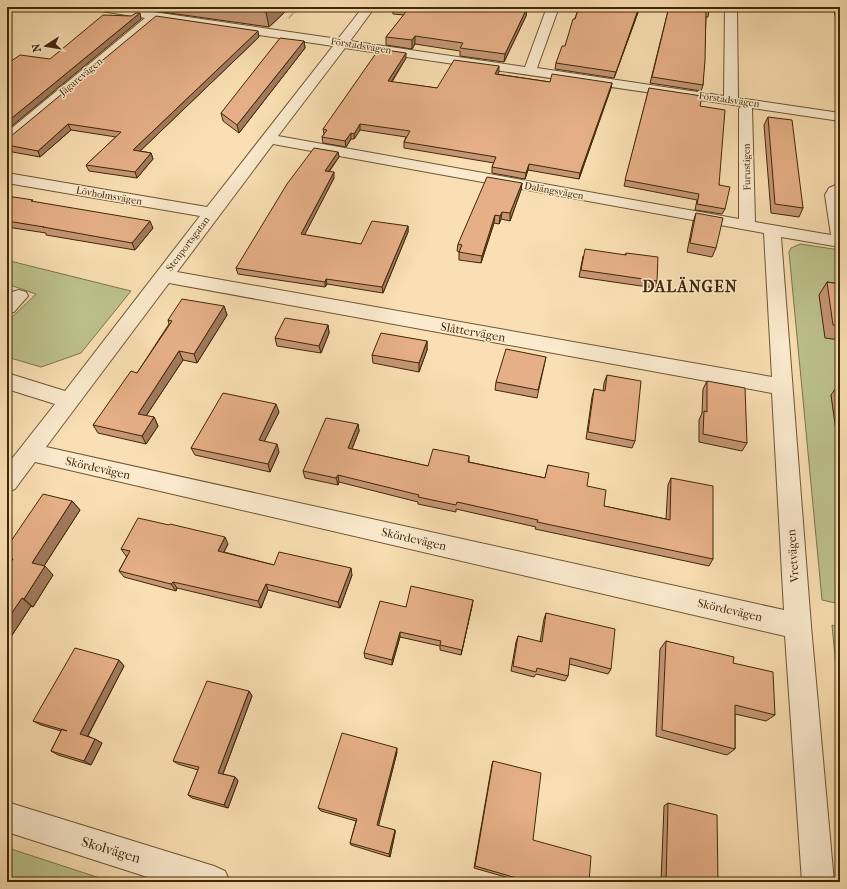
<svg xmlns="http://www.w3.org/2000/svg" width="847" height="889" font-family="'IM FELL French Canon',serif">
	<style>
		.green { fill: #bdc28d; stroke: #7e754a }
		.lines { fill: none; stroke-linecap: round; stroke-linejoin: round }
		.minor-casing { stroke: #6e5631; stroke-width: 2 }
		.path { stroke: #3f2806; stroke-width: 1.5; stroke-dasharray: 0.5 1; stroke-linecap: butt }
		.minor { fill: #fbeace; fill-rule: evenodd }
		.wall { fill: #c69675; stroke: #3f2806 }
		.shaded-wall { fill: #a17a5f; stroke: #3f2806 }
		.building { fill: #e6af88; stroke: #3f2806 }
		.labels { text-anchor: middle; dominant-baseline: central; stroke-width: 3; stroke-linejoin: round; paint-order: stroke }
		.far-street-label { font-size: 10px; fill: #3f2806; stroke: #fbeace }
		.street-label { font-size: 12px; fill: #3f2806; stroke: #fbeace }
		.near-street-label { font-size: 14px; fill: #3f2806; stroke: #fbeace }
		.district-label { font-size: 16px; font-weight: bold; letter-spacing: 1px; fill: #3f2806; stroke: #fbeace }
	</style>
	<rect width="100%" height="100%" fill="#f9dfb3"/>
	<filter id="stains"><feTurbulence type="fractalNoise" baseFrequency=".005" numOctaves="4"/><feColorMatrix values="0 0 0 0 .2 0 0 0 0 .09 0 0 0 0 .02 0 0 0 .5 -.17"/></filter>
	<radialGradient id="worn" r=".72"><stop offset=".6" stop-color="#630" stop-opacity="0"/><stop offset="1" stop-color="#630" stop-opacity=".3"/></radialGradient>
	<path class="green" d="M800,244L840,250V396L831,395L840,453V604L822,600L789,252L791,248Z
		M7,261H10L131,291L81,353L41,367L7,357V322L36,294L7,284Z
		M832,625L840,627V709Z
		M7,848H8L112,882H7Z"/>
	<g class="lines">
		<defs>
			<path id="minor" d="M89,7H119L338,39L363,7H375L350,41L525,67L547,7H559L537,68L724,96L725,7H737L738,98L840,113V121L752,108L755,222L831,235L825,195L829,188L840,183V247L781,237L811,626L834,882H802L785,636L35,462L15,489L7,492V465L55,404L7,389V373L65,391L200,216L7,183V173L207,207L333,46L157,20L12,142L7,143V132L145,18L95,10L91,9ZM345,48L741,106L739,109V219L278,136ZM273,144L764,233L772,377L177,272ZM169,283L772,393L784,610L46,447Z
				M19,290L26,292L28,296L14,312L7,314V297L12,292Z
				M7,802L214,866L225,871L230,882H163L7,832Z"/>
		</defs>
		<use href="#minor" class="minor-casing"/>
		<path class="path" d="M289,18L298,7"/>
		<use href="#minor" class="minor"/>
	</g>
	<path class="wall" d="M147,7H287L288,9L269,27L148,10Z
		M392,7H517L527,8L526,16L504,62L460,56V51L415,44L412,49L386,45V37L404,15L393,14Z
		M579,7H640L614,78L555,69L556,63L565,46Z
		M669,7L709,11L708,17H706L703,85L701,91L650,83Z
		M834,7H840V42H839Z
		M259,37L140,151L151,153L153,159L137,178L89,171L86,165L116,137L71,130L40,157L7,151V138L10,137Z
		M304,41L305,48L239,133L223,121L221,113Z
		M406,58L392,82L437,88L499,72L497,74L550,82L612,83L611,88L579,179L528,170L525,179L492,173V167L494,163L404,148V142L406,137L360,130L354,139H351L346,147L323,143L322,137L324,134L323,129Z
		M649,88L700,106L725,209L722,214L695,210L697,200L624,186Z
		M768,117L803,208L799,217L771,213L764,125Z
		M338,152L339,157L329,172L334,178L304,235L361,244L408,226V232L383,293L327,284L325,287L238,274L236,268Z
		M522,183L521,190L510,221L501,219L499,224L494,223L481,263L459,260V252L457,251L458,244Z
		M7,196L34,202L153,228L135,250L46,235V233L7,227Z
		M696,213L716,248L712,257L687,252L693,222Z
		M626,253L657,281L655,288L579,277L583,256L625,255Z
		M827,282L840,284V340L825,338L819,295Z
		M224,306L227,315L197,363L183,360L146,416L154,417L158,426L146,444L98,433L93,425L137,373L169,324L168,320Z
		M328,325L329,333L321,353L277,346L275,338Z
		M427,341V350L419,372L373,363L372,355Z
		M546,357L537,398L495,390L496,382Z
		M607,375L635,441L632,448L586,439L592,397L594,389L603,391L604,383Z
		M707,381L747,443L742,451L699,442V420L702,413L703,389Z
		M840,382V453H839L831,395Z
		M279,412L264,441L279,452L270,472L195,455L191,448Z
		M358,424L359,431L352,449L428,466L469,456V462L545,478L548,465L587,486L604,506L666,519L668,485L671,478L713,559L709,566L535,529L536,527L456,509V512L418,504V502L339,482L338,485L305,478L303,471Z
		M72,501L80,510L44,566L53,575L33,607L31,606L7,643L10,564L7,562V547Z
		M228,544L224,552L274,565L352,575L340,608L268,590L261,608L177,588L176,591L124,577L119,571L127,556H126L121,549Z
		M472,606L461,655L440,650V646L400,637L392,665L365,658L364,653L406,607Z
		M546,613L611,669L608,674L569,664L568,676L565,681L536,674L534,677L511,671L516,642L518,636L540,642L544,619Z
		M666,641L733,663L775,715L766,721L735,714V749L727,755L656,736L660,649Z
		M119,660L124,666L88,736L102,743L91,765L58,755L51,751L61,731L41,725L33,721Z
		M249,691L252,696L223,774L235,777L238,781L228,808L192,798L188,795L198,770L178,764L173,761Z
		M397,752L378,826L395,830V833L390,857L351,845L350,843L356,821L321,811L318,808Z
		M493,761L533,840L589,882H523L474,868L492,764Z
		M668,803L718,882H661L664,806Z"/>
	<path class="shaded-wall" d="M271,7H287L288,9L269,27L266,12Z
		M639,7H640L614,78L616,72Z
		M527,8L526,16L504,62L505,54Z
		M140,13L141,19L7,130V122Z
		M258,31L259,37L135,156L133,150Z
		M415,36V44L412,49V40Z
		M304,41L305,48L239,133L237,125Z
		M406,53V58L388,87V81Z
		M499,66V72L495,79V74Z
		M612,83L611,88L579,179L580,173Z
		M68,124L71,130L40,157L38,151Z
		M360,124V130L354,139V134Z
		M351,133V139L346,147L345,141Z
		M338,152L339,157L325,176V171Z
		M151,153L153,159L137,178L135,172Z
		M529,164L528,170L525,179L526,173Z
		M334,172V178L302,240L301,234Z
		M522,183L521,190L510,221V213Z
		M502,212L501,219L499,224L500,216Z
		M495,215L494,223L481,263L482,256Z
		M150,221L153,228L135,250L132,243Z
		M408,226V232L383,293L382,287Z
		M326,279L327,284L325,287V282Z
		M9,285L11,289L7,293V286Z
		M224,306L227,315L197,363L194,354Z
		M328,325L329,333L321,353L319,346Z
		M427,341V350L419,372V363Z
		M179,351L183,360L142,422L138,414Z
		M276,404L279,412L261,448L259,440Z
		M154,417L158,426L146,444L142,436Z
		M358,424L359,431L349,456L348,448Z
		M277,444L279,452L270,472L268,464Z
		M338,475L339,482L338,485L336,478Z
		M72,501L80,510L40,572L32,563Z
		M225,537L228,544L221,557L218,551Z
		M45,566L53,575L33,607L24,599Z
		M351,568L352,575L340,608L338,602Z
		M173,582L177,588L176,591L171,584Z
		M266,584L268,590L261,608L258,601Z
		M22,598L31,606L7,643V620Z
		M473,600L472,606L461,655L462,650Z
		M400,632V637L392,665V660Z
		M119,660L124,666L86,739L80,734Z
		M249,691L252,696L222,776L218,773Z
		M95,739L102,743L91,765L84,761Z
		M397,748V752L378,828L377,825Z
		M235,777L238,781L228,808L224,805Z
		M395,830V833L390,857L389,854Z"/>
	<path class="building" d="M233,7H271L266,12Z
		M405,7H517L527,8L505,54L460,48L463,43L415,36L412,40L386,37L409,8Z
		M579,7H639L616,72L556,63L562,46H565L573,19H575Z
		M669,7H710L709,11H706L705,60L703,85L652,77Z
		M837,7H840V23Z
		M136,13H140L7,122V64L20,55L50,59L103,15L131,16Z
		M156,16L258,31L133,150L151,153L135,172L86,165L121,132L68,124L38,151L7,145V138L10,137Z
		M280,38L304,41L237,125L221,113Z
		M379,49L406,53L388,81L437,88L454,60L499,66L495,74L550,82L552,74L612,83L580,173L529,164L526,173L492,167L496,157L404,142L410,131L360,124L354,134L351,133L345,141L322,137L327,130L323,129Z
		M649,88L702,96L700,106L725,110L719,185L730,187L725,209L697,204L699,194L625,180Z
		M768,117L792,120L803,208L775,204Z
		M314,148L338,152L325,171L334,172L301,234L361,244L372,221L408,226L382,287L326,279L325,282L236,268L287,184Z
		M487,177L522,183L510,213L502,212L500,216L495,215L482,256L459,252L462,245L458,244Z
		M7,196L33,200L31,201L150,221L132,243L43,227H44L7,221Z
		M696,213L723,218L716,248L690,243Z
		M585,249L626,255V253L658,257L657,281L581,270Z
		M827,282L840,284V326L833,325Z
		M182,299L224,306L194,354L179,351L138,414L154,417L142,436L93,425L131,371L137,373L172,321L168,320Z
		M285,318L328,325L319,346L275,338Z
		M381,333L427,341L419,363L372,355Z
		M506,349L546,357L538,390L496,382Z
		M607,375L641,381L635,441L588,432L594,389L605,391Z
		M707,381L745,388L747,443L703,434L704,411L707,412Z
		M223,393L276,404L259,440L277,444L268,464L191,448Z
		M326,418L358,424L348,448L428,466L433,449L469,456L468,462L545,478L548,465L589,473L587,486L606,490L604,506L670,520L671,478L713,486V559L537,522L538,520L457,502L456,505L418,497L419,495L338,475L336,478L303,471Z
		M43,494L72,501L32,563L45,566L24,599L22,598L7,620V568L13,559L7,557V547Z
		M138,518L169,525L170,524L225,537L218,551L274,565L279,552L351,568L338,602L266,584L258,601L173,582L171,584L119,571L130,551L121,549Z
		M411,586L473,600L462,650L440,645L441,641L400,632L392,660L364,653L380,601L406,607Z
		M546,613L615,629L611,669L570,658L568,676L537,668L536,672L513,666L518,636L542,642Z
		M666,641L734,657L733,663L773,672L775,715L735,705V749L662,730Z
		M75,648L119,660L80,734L95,739L84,761L51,751L62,729L67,731L33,721Z
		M207,681L249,691L218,773L235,777L224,805L188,795L199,767L173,761Z
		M342,733L397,748L377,825L395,830L389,854L350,843L357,819L318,808Z
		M493,761L541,773L533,840L591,856L589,882H527V881L475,866Z
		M668,803L717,815L718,882H666Z"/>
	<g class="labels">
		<g class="far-street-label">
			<text transform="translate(361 46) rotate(9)">Förstadsvägen</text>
			<text transform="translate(81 77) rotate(-40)">Jägarevägen</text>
			<text transform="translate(729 100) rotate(8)">Förstadsvägen</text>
			<text transform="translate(747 167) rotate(-91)">Furustigen</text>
			<text transform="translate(554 191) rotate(10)">Dalängsvägen</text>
			<text transform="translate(109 196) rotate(10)">Lövholmsvägen</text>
			<text transform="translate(188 244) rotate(-53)">Stenportsgatan</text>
		</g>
		<g class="street-label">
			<text transform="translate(473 332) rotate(10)">Slåttervägen</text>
			<text transform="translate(98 468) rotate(13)">Skördevägen</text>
			<text transform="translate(414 539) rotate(13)">Skördevägen</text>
			<text transform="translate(793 556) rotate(-94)">Vretvägen</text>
			<text transform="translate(730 610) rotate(13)">Skördevägen</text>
		</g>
		<g class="near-street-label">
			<text transform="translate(111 850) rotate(17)">Skolvägen</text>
		</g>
		<g class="district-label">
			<text x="690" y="286">DALÄNGEN</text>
		</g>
	</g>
	<rect width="847" height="889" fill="none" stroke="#f9dfb3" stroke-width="24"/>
	<rect x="8" y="8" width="831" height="873" fill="none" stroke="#3f2806" stroke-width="2"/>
	<rect x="12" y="12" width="823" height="865" fill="none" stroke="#3f2806"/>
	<g transform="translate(46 46) rotate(258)" stroke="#fbeace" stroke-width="3" paint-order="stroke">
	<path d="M0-3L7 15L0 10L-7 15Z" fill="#3f2806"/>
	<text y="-6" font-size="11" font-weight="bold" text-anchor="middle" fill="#3f2806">N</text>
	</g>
	<rect width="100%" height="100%" filter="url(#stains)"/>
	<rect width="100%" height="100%" fill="url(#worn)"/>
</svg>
